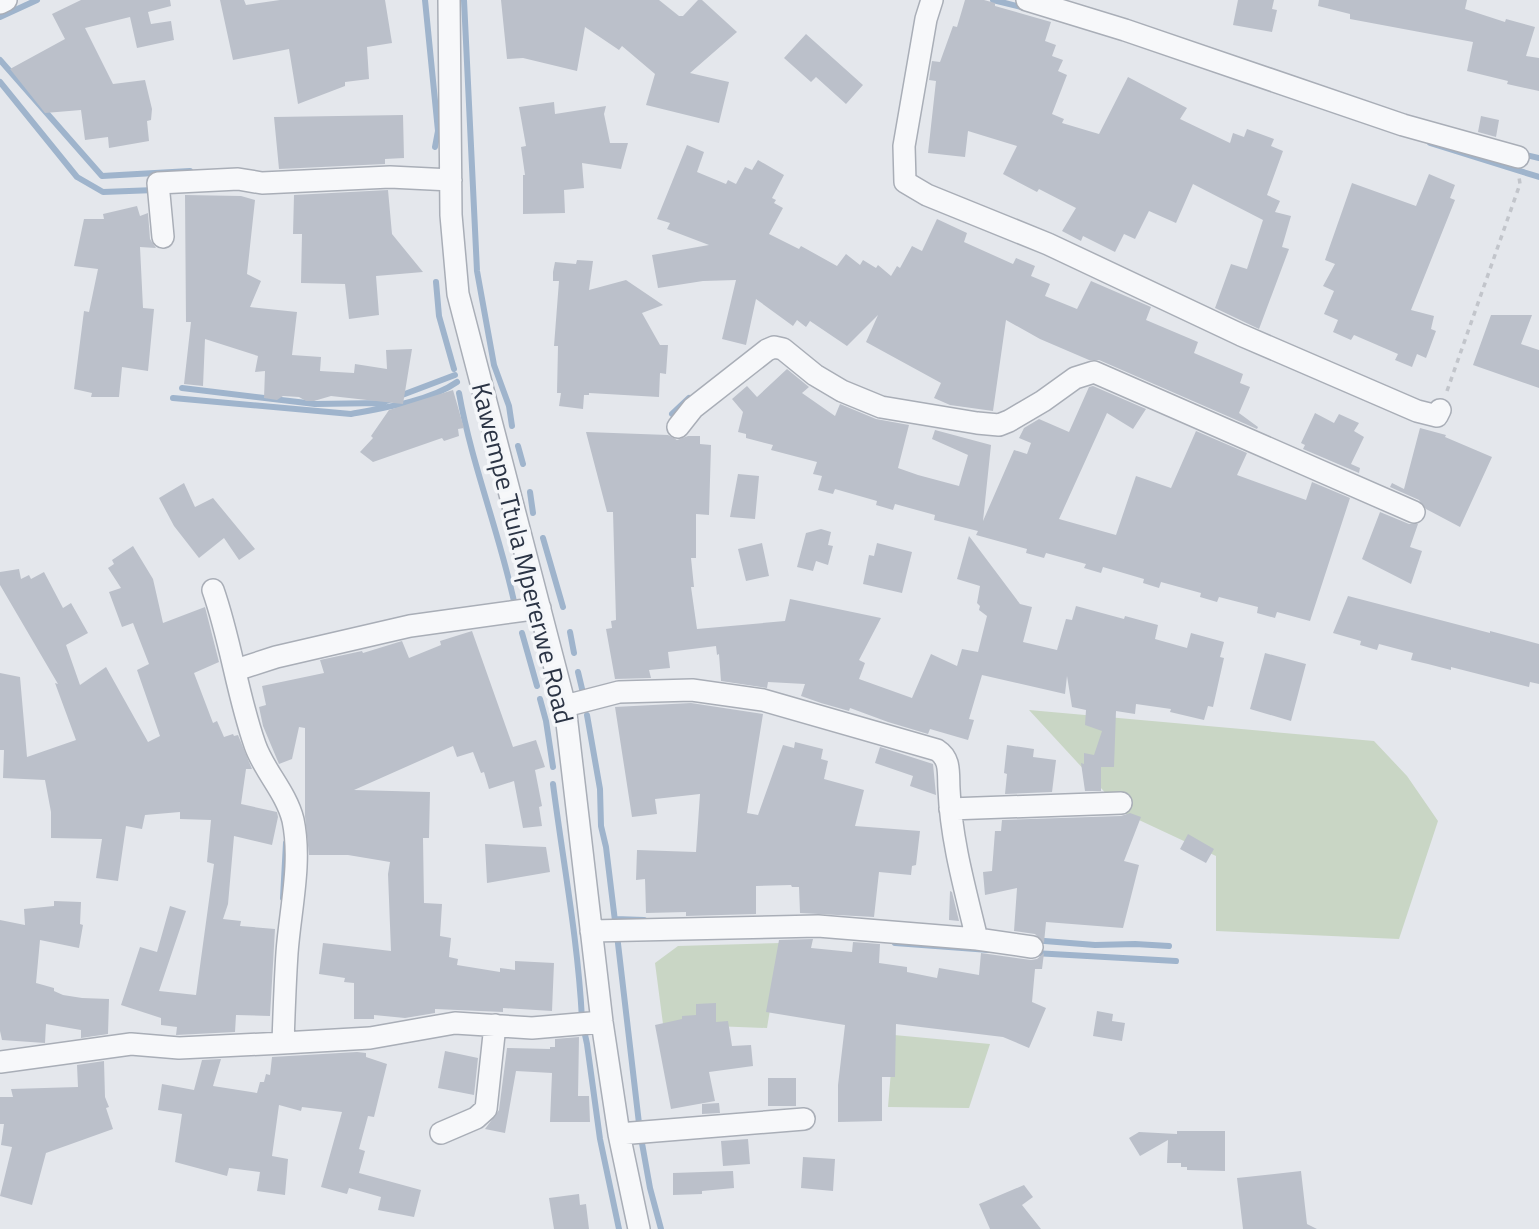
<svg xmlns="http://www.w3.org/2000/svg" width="1539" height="1229" font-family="'Titillium Web',sans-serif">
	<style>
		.green { fill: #c9d6c5 }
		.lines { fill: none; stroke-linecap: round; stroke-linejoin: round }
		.stream { stroke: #9fb4cc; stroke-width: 6 }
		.building { fill: #bbc0ca }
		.minor-casing { stroke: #a9aeb7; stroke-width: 24 }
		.path { stroke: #c2c5cb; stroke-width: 3.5; stroke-dasharray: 5 5; stroke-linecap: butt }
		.minor { stroke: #f7f8fa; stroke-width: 21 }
		.labels { text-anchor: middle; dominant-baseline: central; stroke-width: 7; stroke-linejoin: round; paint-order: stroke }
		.street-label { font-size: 26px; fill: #2b3445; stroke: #f4f6f9 }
	</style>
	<rect width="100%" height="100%" fill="#e4e7ec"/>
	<path class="green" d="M1029,710L1374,741L1407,776L1438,821L1399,939L1216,931V856L1124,813Z
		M781,943L767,1028L663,1024L655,963L678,946Z
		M894,1035L990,1044L969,1108L888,1107Z"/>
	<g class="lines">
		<path class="stream" d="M425,0L438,131L435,147
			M464,0L477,271L494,365L509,406L512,426
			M993,0L1025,8
			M0,17L37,0
			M0,60L102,176L190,171
			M0,82L77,177L103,192L155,190
			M1430,143L1539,177
			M1522,154L1539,158
			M436,282L439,316L454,369
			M182,388L315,404L381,403L455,375
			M459,393C472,466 500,534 515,606
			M173,398L351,414C384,408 430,401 457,382
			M672,414L689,398
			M518,446L523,464
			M530,492L533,513
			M543,538L563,607
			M570,632L574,653
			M522,633L537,686
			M578,672L583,693
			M540,699L546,721L553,767
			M587,715L600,789L601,826L606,847L615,921
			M553,784C563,862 578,940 582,1019H579
			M283,898L286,843
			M615,919L644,920
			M617,935L640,1132L650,1188L661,1229
			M1032,940L1095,945L1135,944L1169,946
			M895,943L989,950
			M1034,953L1176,961
			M581,1030H584L587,1044L600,1139L619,1229"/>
	</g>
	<path class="building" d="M81,0H170L171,6L148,12L151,24L171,21L174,40L137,48L130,17L85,28L113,84L145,80L152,109L151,120L147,121L149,141L109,148L108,137L85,140L81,110L45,113L10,69L65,39L52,14Z
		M220,0H244L246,5L280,0H385L392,43L367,47L369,79L345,82V86L298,104L289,49L233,60Z
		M501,0H659L679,16H683L698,0H702L737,32L690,73L729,82L719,123L646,105L655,74L622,46L619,50L585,27L577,71L523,58L507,59Z
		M965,0H984L995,3V6L1051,22L1045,41L1056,45L1052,56L1063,60L1058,71L1067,75L1052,114L1064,119L1062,123L1099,134L1128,77L1187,108L1180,119L1230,143L1233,133L1244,137L1247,129L1274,139L1271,146L1283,151L1267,195L1280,201L1275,212L1291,216L1282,247L1289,249L1259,329L1215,308L1231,264L1247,269L1263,220L1193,184L1176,223L1149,211L1135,239L1124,234L1115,252L1083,236L1081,241L1062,231L1076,208L1039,189L1037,192L1003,174L1017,146L968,131L965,157L928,153L936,81L929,80L932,61L940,62L953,26L957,27Z
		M1238,0H1274L1272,9L1277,10L1272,32L1233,25Z
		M1319,0H1467L1465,9L1505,22L1506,19L1535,27L1526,56L1539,58V91L1507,84L1508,81L1467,71L1473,42L1350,19V14L1318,6Z
		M806,34L863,85L846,104L816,77L811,82L784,58Z
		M554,102L555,114L606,106L604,114L610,143H628L621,169L582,163L584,188L564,190L565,213L523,214V175H525L521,147L526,146L519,107Z
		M403,115L404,158L385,159V164L279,169L274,117Z
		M1481,116L1499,120L1496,137L1478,132Z
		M687,145L704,152L697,172L726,184L728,180L736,184L745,167L752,170L758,160L784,175L772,198L776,200L774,203L783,208L769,234L799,249L801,246L837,266L846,254L860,265L863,260L876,268L878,265L891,276L897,266L900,268L912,246L922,251L937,219L967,233L964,242L1013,264L1016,258L1035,266L1031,276L1050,284L1045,296L1077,309L1091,281L1151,307L1146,320L1198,342L1194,353L1243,374L1240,383L1250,387L1239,413L1258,427L1257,429L1099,360H1089L1040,339L1006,320L993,411L950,405L934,398L941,383L866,342L878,315L847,346L810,321L806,327L797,320L793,326L756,299L746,345L722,339L736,280L703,281L658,288L652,255L709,245L667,229L670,223L657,219Z
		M1429,174L1455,185L1450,198L1455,200L1411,310L1434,316L1431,329L1436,331L1426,358L1417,354L1412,367L1395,360L1398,354L1354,335L1351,340L1333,332L1338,320L1324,314L1334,291L1323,286L1335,264L1325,260L1352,183L1416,206Z
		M388,190L392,234L423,272L376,276L379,315L349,319L345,284L301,283L302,234H293L294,195Z
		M185,195L241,196L255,200L247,274L261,281L250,307L297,312L292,355L321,357L320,371L354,373L355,364L387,369L386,350L412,349L403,404L331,396L314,401H306L299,397L283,396L277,400L264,398L265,371L255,372L258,356L205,339L203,386L184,384L191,322H186Z
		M137,206L140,216L148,213L150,239L156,248L140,247L143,308L154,309L148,371L122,367L119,397H91L92,393L74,389L84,311L89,312L98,269L74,266L84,219H104L103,214Z
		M577,260L593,261L589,290L626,280L663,305L642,313L660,345H668L666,374L660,373L659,397L589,393V395H584L583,409L559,406L561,393H557L558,346H554L559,281H553V272L555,262L576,264Z
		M1491,315H1532L1521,344L1539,350V388L1473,365Z
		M787,369L809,387L802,393L835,416L840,404L876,419L909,425L898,468L918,475L959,486L968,455L932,439L935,430L991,445L983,521L1014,450L1027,454L1031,443L1019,438L1024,428L1039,419L1069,432L1089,387L1093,386L1146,409L1133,429L1107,413L1059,519L1116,535L1136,476L1171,488L1196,431L1247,453L1237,475L1306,500L1312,482L1350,498L1310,621L1277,612L1275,618L1257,613L1258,607L1219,597L1217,602L1200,597L1201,593L1161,582L1159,588L1143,583L1144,579L1103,567L1101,573L1084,568L1086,564L1046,553L1044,558L1026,553L1027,549L976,535L978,531L934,520L935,515L895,504L893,510L876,505L877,501L835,489L833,494L818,490L822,476L813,474L817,462L771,450L773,445L746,438V434L738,432L743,412L732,399L747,386L757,397Z
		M453,390L464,428L458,429L459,436L444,441L442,438L373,462L360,452L373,438L371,436L389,410Z
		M1315,413L1334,423L1339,414L1359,423L1354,431L1364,437L1351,464L1360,468L1359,473L1303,449L1305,445L1301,443Z
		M1420,428L1446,435L1445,437L1492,457L1460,527L1426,509L1419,500L1390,487L1392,483L1404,489Z
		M586,432L668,435L677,440L688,436H700V444L711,445L709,515L696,514V558H691L694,587H691L697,629L785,621L790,599L881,618L859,660L865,663L859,679L912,698L931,654L957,666L962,649L978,652L987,616L979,610L980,606L977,603L980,586L957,579L969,536L1020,604L1032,607L1023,642L1057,650L1066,619L1072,620L1076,606L1124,619L1125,616L1158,625L1155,639L1187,648L1191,633L1224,642L1220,657L1224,658L1213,707L1208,706L1204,720L1170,712L1171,709L1136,704L1135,714L1116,711L1114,767H1101V791H1085L1081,763L1084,764V753L1094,755L1102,731L1085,725L1086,710L1072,707L1067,676L1065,694L982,675L969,719L974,720L968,740L930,729L928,734L888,722L850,708L849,711L821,703L801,696L805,684L768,682L767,688L721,681L719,654L717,655L716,646L668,652L670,668L649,670L651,678L615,679L606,629L612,628L611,621L616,620L613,512H607Z
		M738,474L759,476L755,519L730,517Z
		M184,483L195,507L213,498L255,549L239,560L224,538L199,558L174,526L159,498Z
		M1380,512L1409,524H1418L1410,547L1422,551L1411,584L1362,559Z
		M821,529L831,532L828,545L833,546L828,565L816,561L813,571L797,567L806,533Z
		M762,543L769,576L746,581L738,549Z
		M877,543L912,552L902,593L863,584L869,555L874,556Z
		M133,546L153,579L163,623L205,607L219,662L194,673L213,723L217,721L224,737L233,734L234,736L238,735L252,769H246L241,804L277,812L278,817L272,845L234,836L228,904L223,919L241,921L240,926L275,929L270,1016L236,1015L235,1032L176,1035L177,1027L161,1025V1018L121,1005L140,947L157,952L170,906L186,911L159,991L196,995L214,864L207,862L211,820L180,819V812L145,815L142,829L126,826L118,881L96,878L102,839L51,838V812L45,780L3,778L4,750H0V673L20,677L27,757L76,740L55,683L58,684L0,585V572L19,569L21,579L29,575L31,579L44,572L63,608L71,603L88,633L66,645L80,685L106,667L148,742L160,736L137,670L149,664L133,623L122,627L109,592L121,588L108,568L114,564L112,560Z
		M1348,596L1490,633V631L1539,644V684L1530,682L1529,687L1451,667V670L1428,664L1411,660L1413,653L1379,644L1377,650L1360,645L1361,641L1333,633Z
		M472,631L513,747L536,740L545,767L535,770L542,806L539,807L542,826L523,828L514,781L489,789L484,772L481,773L473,752L457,757L453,746L354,790L430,792L429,838H423L424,903L442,904L440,936L451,938L449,957L458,959L457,965L500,972V968L515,970V961L554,963L552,1011L503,1008V1012L435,1009V1013L405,1018L374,1015V1019H354V983L344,982L345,978L319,974L323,943L391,951L388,874L390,862L348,855H309L305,816V728L299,727L292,759L279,764L263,726L259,707L266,705L262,686L324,673L320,660L362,651L363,653L402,641L409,658L441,645L440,641Z
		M1265,653L1306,664L1291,721L1250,709Z
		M691,703L763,714L747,813L758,815L783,745L794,748L795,742L823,749L821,759L828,761L824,779L864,790L855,826L920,831L916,865L912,866L911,875L879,872L874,917L800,913L799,887H792L791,885L756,886V914L686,916V912L646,913L645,879L636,880L637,850L696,852L700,794L655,799L657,814L632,817L615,707Z
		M1007,745L1034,749L1033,757L1056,760L1052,792L1005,794L1007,774L1004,773Z
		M880,747L933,764L936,795L910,786L913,776L875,763Z
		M1130,813L1141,817L1124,861L1139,865L1123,928L1046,922L1044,943L1035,934L1014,931L1017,888L985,895L983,872L992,871L995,831H1001L1002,820L1121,816Z
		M1188,834L1214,849L1206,863L1180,849Z
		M485,844L546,847L550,872L487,883Z
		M950,891L952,892L959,921L949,920Z
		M54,901L81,902L80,924L83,925L79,948L40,940L36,983L54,988V991L63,995L82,998L109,999L108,1034L81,1038V1030L46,1024L45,1043L2,1040L0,1031V920L25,925L24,909L54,906Z
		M813,939L811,948L852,952L853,942L880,944L879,963L907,967V972L937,978L939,968L979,975L981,953L1031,960L1037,959L1044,953L1042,969H1035L1032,1002L1046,1008L1029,1048L1003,1037L896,1024L895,1077H882V1121L838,1122V1085L845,1025L766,1012L779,940Z
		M716,1003V1022L728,1021L732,1046L751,1045L753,1066L709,1072L715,1101L671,1109L655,1025L682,1019V1016L696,1015V1004Z
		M1097,1011L1113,1014L1112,1021L1125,1023L1122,1041L1093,1036Z
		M579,1037L578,1096H589L590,1122H550L552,1073L516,1071L505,1133L485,1129L499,1110L507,1048L550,1049V1047H555V1039Z
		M445,1051L478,1058L474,1095L438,1088Z
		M357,1052L366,1053V1057L387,1064L374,1117L368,1116L359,1149L365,1151L359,1173L421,1190L414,1217L378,1210L381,1197L349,1188L347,1194L321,1187L342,1112L302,1107L301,1111L279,1105L272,1156L288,1159L285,1195L257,1191L260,1172L229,1168L227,1176L175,1162L182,1114L158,1110L162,1084L194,1090L202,1060L221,1059L213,1086L257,1093L260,1082H264L266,1074L270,1075L272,1057Z
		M104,1061L105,1097L109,1107L106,1108L113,1129L46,1153L32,1205L0,1196L12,1147L1,1145L4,1124H0V1097H13L11,1089L78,1087L77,1065Z
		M768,1078H796V1106H768Z
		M719,1103L720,1113L702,1114V1104Z
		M1177,1131H1225V1171L1187,1170V1167H1181V1163H1167L1168,1140L1140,1156L1129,1138L1139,1132L1177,1134Z
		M748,1139L750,1164L723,1166L721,1141Z
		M803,1157L835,1159L833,1191L801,1188Z
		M733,1171L734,1188L702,1191V1194L673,1195V1173Z
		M1301,1171L1307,1224L1317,1229H1243L1237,1178Z
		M1024,1185L1033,1197L1022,1205L1041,1229H990L979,1204Z
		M579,1194L580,1205L586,1204L589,1229H554L549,1198Z"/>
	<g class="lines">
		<defs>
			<path id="minor" d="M449,0L451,215L458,294L565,706L602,1022L619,1134L639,1229
				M932,0L926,19L904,146L905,182L927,195L1048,244L1241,335L1417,411L1437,416L1440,410
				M1027,0L1125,30L1403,125L1518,157
				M0,3L6,0
				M163,237L158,183L238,179L262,183L390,177L451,180
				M678,427L693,408L767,350L774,347L783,349L815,375L842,391L881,407L977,423L999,425L1009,421L1043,401L1075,378L1094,372L1414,512
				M213,590C231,641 237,694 255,745C264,771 286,792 293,820C302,863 290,910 287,953C285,983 284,1013 283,1043
				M236,670L276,657L410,626L540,608
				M565,706L619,692L692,690L763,700L937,750C951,759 948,773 949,789C951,840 965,889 977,939
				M950,809L1121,803
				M591,931L818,926L977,939L1032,947
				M0,1062L131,1044L179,1048L283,1043L370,1038L455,1023L532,1028L602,1022
				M441,1133L476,1118L486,1109L495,1025
				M619,1134L804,1119"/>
		</defs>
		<use href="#minor" class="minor-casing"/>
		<path class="path" d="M1447,391L1520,184L1519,177"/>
		<use href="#minor" class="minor"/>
	</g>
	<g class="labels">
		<g class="street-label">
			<text transform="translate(523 553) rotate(76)">Kawempe Ttula Mpererwe Road</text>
		</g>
	</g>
</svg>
